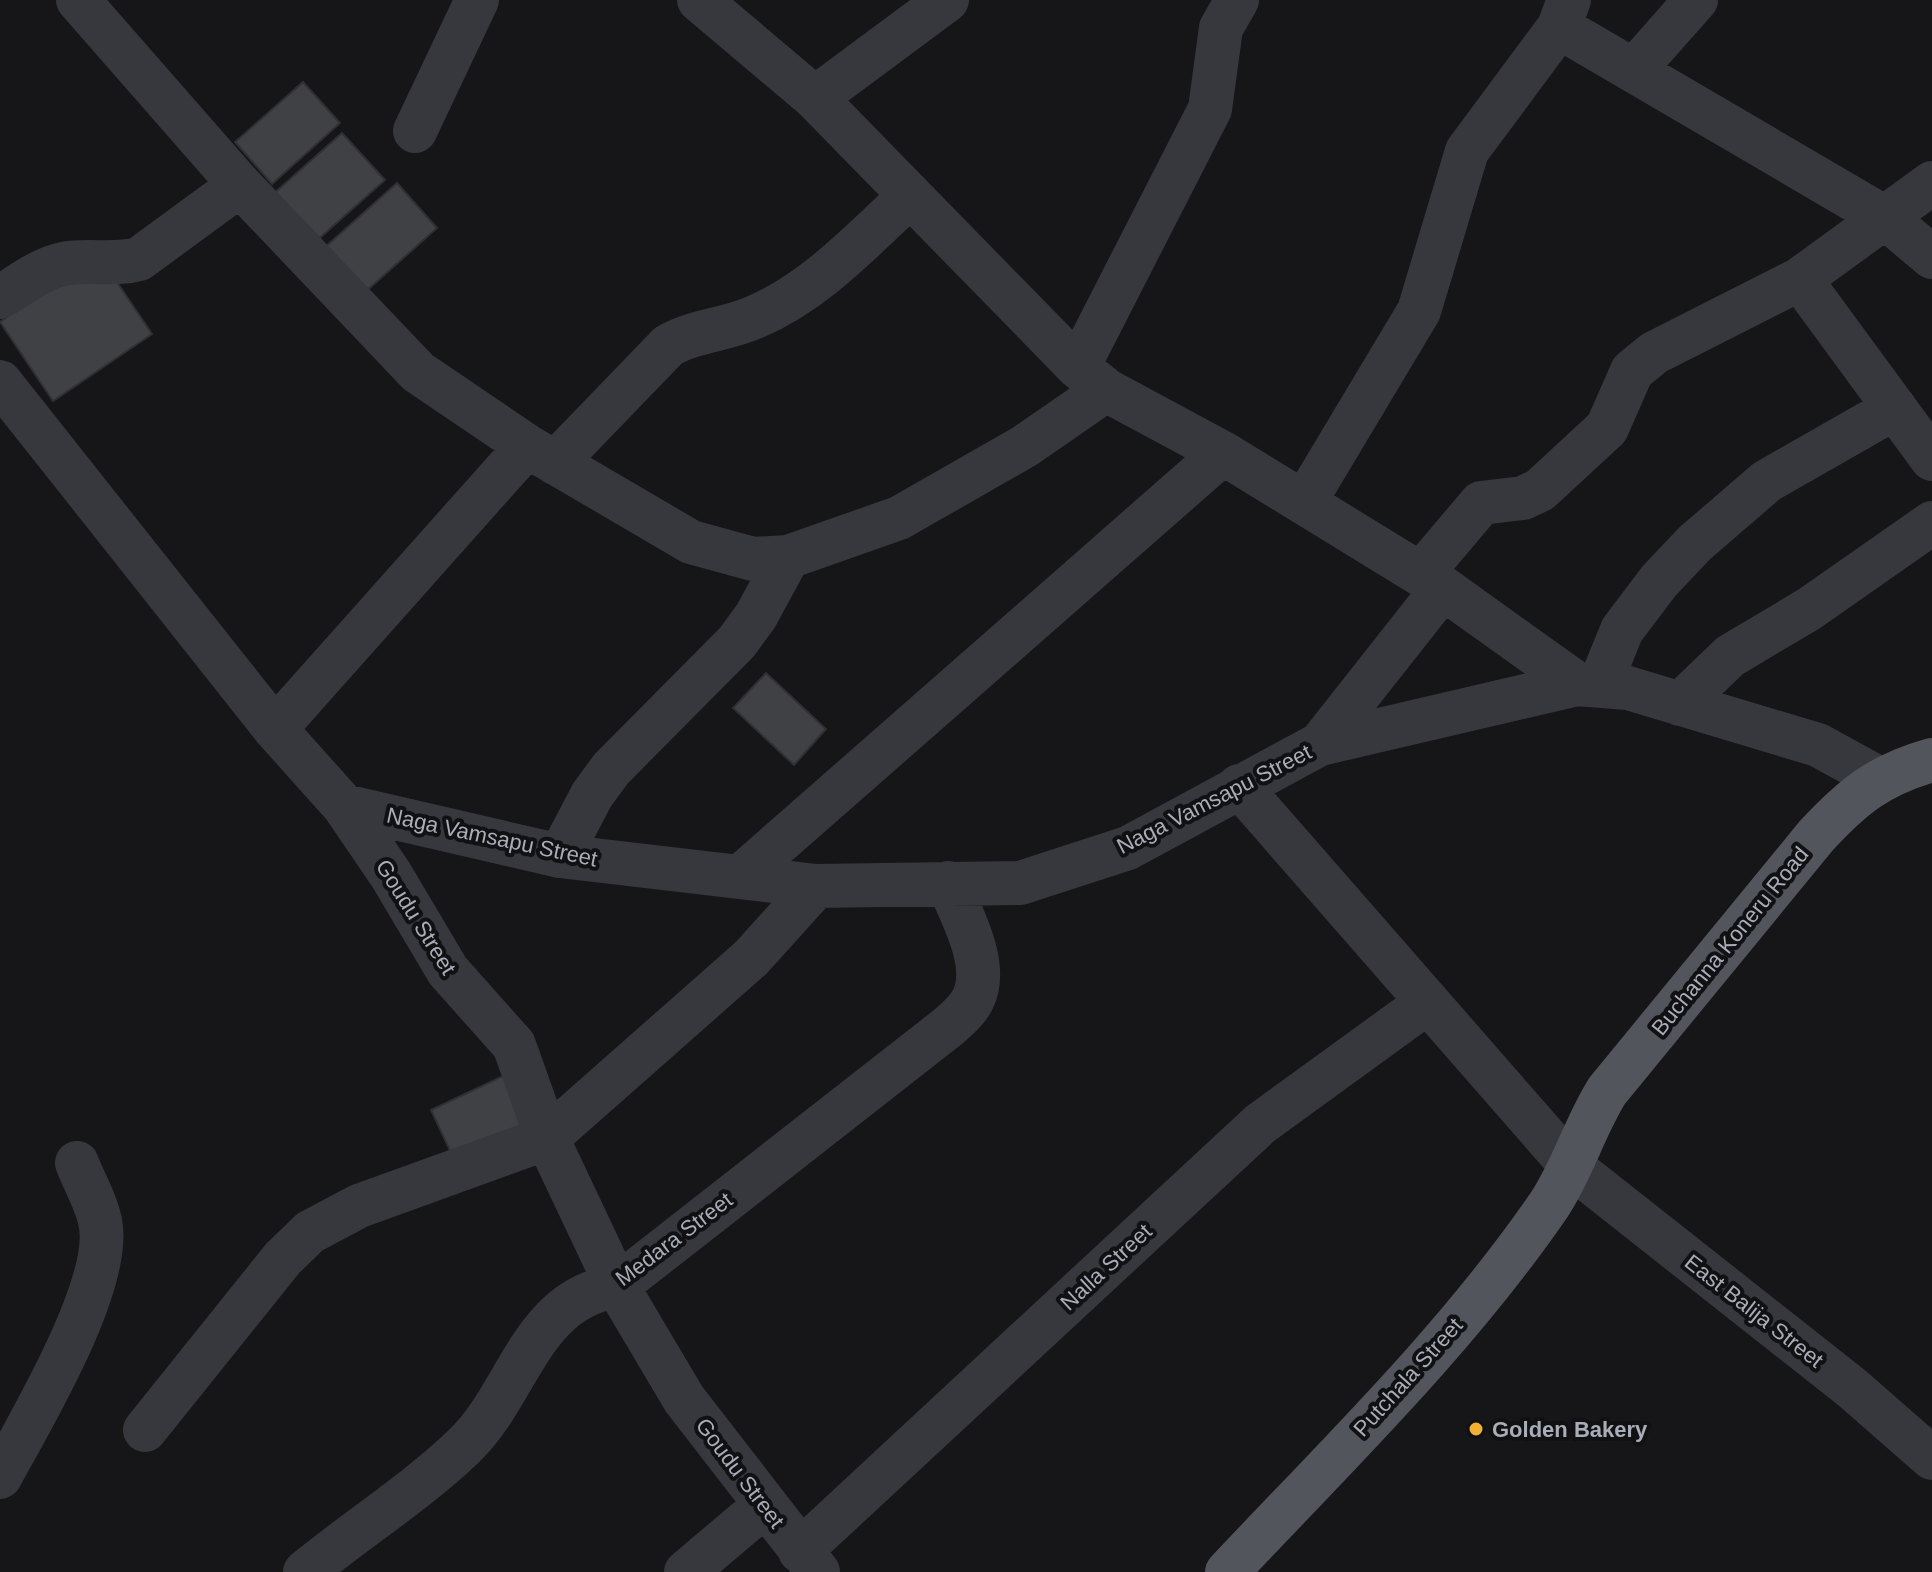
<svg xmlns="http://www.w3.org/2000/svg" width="1932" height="1572" font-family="Helvetica,sans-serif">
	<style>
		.building { fill: #404145; stroke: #303034; stroke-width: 2 }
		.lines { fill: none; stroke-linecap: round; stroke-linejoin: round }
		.minor { stroke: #37383d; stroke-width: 44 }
		.major { stroke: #53555c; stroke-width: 44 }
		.poi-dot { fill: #f2b134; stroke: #111113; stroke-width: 3 }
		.labels { text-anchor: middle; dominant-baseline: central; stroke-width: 8; stroke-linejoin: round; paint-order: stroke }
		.street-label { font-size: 22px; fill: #a8adb8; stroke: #111113 }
		.poi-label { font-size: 22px; font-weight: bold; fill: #a8adb8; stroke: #111113; text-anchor: start }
	</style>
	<rect width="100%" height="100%" fill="#161618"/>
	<path class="building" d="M303,82L340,123L272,184L235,142Z
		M342,133L385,180L314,243L272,195Z
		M397,183L437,228L364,293L324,248Z
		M98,254L152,334L53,401L0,322Z
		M766,673L826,729L794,765L733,708Z
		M505,1075L532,1133L458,1168L431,1110Z"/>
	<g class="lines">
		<path class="minor" d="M78,0L240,185L418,372L527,446L691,542L753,559L788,557L899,518L1025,446L1106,390
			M699,0L815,98L1078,367L1106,390L1223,453L1443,588L1577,684
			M1559,27L1887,219L1932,257
			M1634,70L1696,0
			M815,98L947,0
			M415,131L477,0
			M1800,279L1932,459
			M0,297C19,286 40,269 63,264C88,259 114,266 139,259L240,185
			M1078,367L1210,109L1221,28L1237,0
			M0,382L275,729L344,806L391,875L448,971L514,1045L547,1138L617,1286L684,1399L818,1572
			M555,463L668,346C695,330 727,330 755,317C816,291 862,240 910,196
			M1304,503L1419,311L1467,151L1559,27L1569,0
			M1421,574L1481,503L1523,498L1540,490L1607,428L1632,371L1654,353L1800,279L1932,183
			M1600,684L1622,630L1659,581L1695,543L1767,481L1895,408
			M1680,704L1730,656L1809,609L1932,523
			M275,729L527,446
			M1320,744L1443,588
			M1239,786L1572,1167L1852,1388L1932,1458
			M344,806L560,856L816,886L1020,883L1128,848L1320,744L1577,684L1628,688L1818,745L1880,779
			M560,856L592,795L611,769L737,642L756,616L788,557
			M741,876L1223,453
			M145,1430L283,1258L310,1232L359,1206L547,1138L751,958L816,886
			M0,1477C30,1422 114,1282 100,1221C96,1201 84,1182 77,1163
			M800,1551L1260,1124L1428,1002
			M305,1572C356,1530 416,1492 463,1447C519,1395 529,1299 617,1286L948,1027C957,1019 968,1010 973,999C990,965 961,914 948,883
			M686,1572L764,1506"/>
		<path class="major" d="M1227,1572C1338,1454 1457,1339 1549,1205C1573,1169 1584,1128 1607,1091L1816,836C1853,796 1879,775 1932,760"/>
	</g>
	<circle class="poi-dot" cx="1476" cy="1429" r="8"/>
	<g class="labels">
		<g class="street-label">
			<text transform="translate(1214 799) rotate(-27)">Naga Vamsapu Street</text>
			<text transform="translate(492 837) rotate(12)">Naga Vamsapu Street</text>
			<text transform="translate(416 917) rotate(58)">Goudu Street</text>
			<text transform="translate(1730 941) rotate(-51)">Buchanna Koneru Road</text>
			<text transform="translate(674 1239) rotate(-37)">Medara Street</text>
			<text transform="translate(1106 1267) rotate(-43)">Nalla Street</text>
			<text transform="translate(1754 1311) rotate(38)">East Balija Street</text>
			<text transform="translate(1408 1377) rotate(-48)">Putchala Street</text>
			<text transform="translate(740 1473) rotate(53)">Goudu Street</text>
		</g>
		<g class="poi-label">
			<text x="1492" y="1429">Golden Bakery</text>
		</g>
	</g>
</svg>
